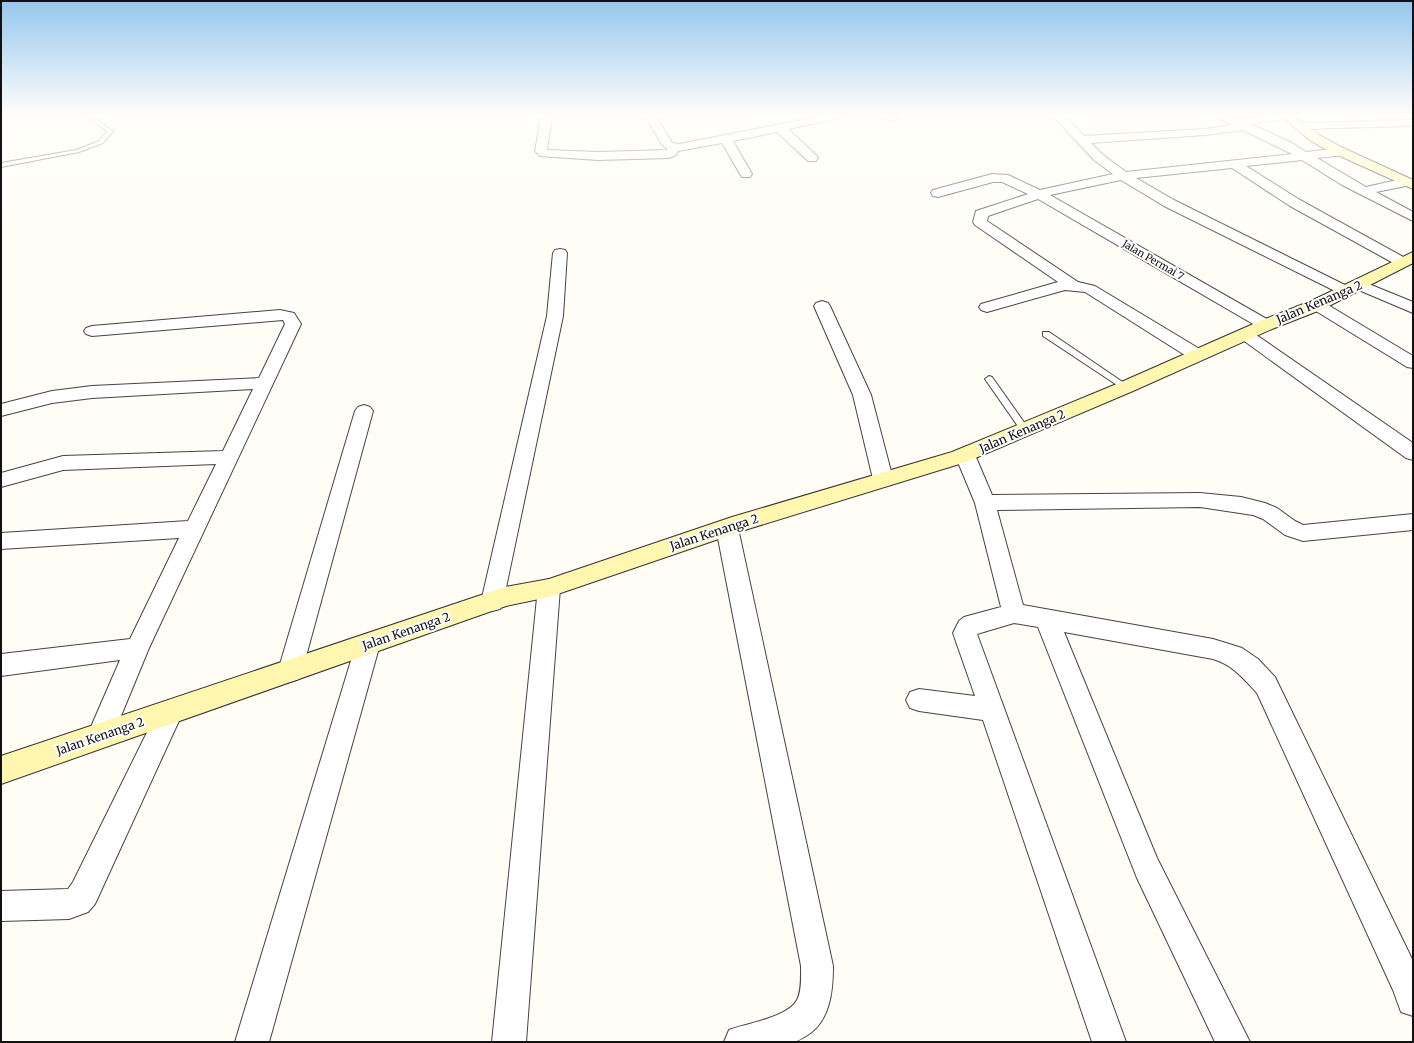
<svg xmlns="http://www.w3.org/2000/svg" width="1414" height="1043" font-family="Merriweather,serif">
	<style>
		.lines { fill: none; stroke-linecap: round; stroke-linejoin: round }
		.lane-casing { stroke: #444; stroke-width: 2 }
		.street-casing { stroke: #444; stroke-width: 2 }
		.secondary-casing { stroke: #333; stroke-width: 2 }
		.lane { fill: #fff; fill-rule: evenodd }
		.street { fill: #fff; fill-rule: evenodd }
		.secondary { fill: #fff6b0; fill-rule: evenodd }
		.labels { text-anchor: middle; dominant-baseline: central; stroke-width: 4; stroke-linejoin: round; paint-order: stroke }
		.far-street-label { font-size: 10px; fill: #111; stroke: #fff }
		.street-label { font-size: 12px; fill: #111; stroke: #fff }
	</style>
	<rect width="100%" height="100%" fill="#fffdf5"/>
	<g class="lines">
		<defs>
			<path id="lane" d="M85,116H91L113,131L103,143L79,152L1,167V163L76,150L99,141L107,131Z
				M1043,332H1049L1130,387L1129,389H1123L1043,336Z
				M989,376L992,377L1028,428L1029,430L1028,432H1022L985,379Z"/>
			<path id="street" d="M541,116H552L547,150L598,152L667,150V148L662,145L646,116H656L672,143L680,144L821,116H842L836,119L788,129L816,155L818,158L816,161H808L777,132L733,141L752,174L750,177H742L740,174L722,143L678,151L676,155L669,158L598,160L540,156L535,151Z
				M885,116H897L899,118L893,121L889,120Z
				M1053,116H1065L1084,136L1205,129L1232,125L1218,118L1217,116H1231L1239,119L1263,116H1289L1288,118L1284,119L1251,124L1292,143L1306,152L1340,148L1344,149L1346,152L1344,155L1317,158L1366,187L1406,178L1411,179L1412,182L1411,185L1376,192L1413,212V221L1342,185L1302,160L1246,166L1300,200L1407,259L1409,262L1407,265L1402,266L1397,265L1290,206L1232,168L1136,178L1174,200L1351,288L1354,291L1351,294L1346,296L1341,294L1164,206L1121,180L1050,195L1272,322L1274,325L1272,328L1266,330L1260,328L1038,199L988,216L987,221L1078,282L1095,286L1203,351L1205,355L1203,359L1197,360L1191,359L1085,292L1065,290L987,312L981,310L979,307L981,304L1058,282L975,225L973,222L976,211L1028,194L1002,182H993L938,197L933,196L931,193L933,190L992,174L1008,175L1040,190L1113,174L1094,160ZM1243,130L1292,154L1126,172L1102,154L1091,143L1205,135Z
				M1413,120V126L1302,129L1298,128L1296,126L1298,124L1302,123Z
				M560,249L565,250L567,253L563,316L503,602L500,609L492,611L484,609L481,602L547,316L553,253L555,250Z
				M1359,280L1413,302V313L1354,288L1351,285L1354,282Z
				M1317,300L1323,302L1413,356V368L1407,367L1311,308L1309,305L1311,302Z
				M822,301L828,303L830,306L871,395L893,479L890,484L883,486L876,484L873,479L853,395L814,306L816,303Z
				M280,310L294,313L301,324L149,648L109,745L100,748L91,745L87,736L120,660L1,676V654L130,639L179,538L1,549V533L188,521L216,464L63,470L1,487V473L63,456L223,451L253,389L92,398L52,403L1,416V404L52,391L92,386L259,378L285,324L283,320L92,336L86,334L84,331L86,328L92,326Z
				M1246,330L1252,332L1413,443V460L1406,458L1240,338L1238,335L1240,332Z
				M364,405L370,407L373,411L302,671L299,679L290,682L281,679L278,671L355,411L358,407Z
				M965,448L972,450L975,455L992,495L1200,493L1241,497L1265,503L1277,508L1295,521L1303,525L1413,514V530L1303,541L1285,535L1263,519L1253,515L1200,507L997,510L1023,605L1213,639L1242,648L1258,659L1275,677L1413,961V1016L1401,1012L1393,990L1257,693C1243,678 1233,665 1213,659L1064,632L1157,858L1250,1042H1215L1137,878L1038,627L1014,623L977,634L1126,1042H1092L983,720L919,711L910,708L906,700L910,692L919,689L975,696L953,633L959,621L964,617L1001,607L975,503L955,455L958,450Z
				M727,520L734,522L738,528L833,966C833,992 830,1022 806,1036C801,1039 796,1042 792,1042C770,1043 746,1042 724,1042L729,1030C747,1023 787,1018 797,1000C802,991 801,976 801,966L716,528L720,522Z
				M549,579L557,582L560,588L526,1042H492L538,588L541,582Z
				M368,634L376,637L380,644L269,1042H235L356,644L360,637Z
				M170,700L179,704L183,712L95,904L88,912L69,919L1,921V891L68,889L73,882L161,704Z"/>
			<path id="secondary" d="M1281,116H1294L1319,135L1339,146L1413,180V189L1331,152L1311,141Z
				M1413,252V263L1323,309L1272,329L1133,391L966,462L748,529L549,597L506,606L1,784V756L505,587L549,579L732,517L952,452L1119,383L1260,321L1311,301Z"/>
		</defs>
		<use href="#lane" class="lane-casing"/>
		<use href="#street" class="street-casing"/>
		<use href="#secondary" class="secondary-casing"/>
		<use href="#lane" class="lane"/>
		<use href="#street" class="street"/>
		<use href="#secondary" class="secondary"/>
	</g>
	<linearGradient id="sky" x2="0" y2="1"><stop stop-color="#95c6ee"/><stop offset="0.44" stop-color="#fffefa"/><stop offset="1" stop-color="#fffefa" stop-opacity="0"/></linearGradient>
	<rect width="1414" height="262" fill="url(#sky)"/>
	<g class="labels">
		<g class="far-street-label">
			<text transform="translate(1153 260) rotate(30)">Jalan Permai 7</text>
		</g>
		<g class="street-label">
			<text transform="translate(1319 302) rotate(-23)">Jalan Kenanga 2</text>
			<text transform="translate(1022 431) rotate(-23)">Jalan Kenanga 2</text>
			<text transform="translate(714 532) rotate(-18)">Jalan Kenanga 2</text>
			<text transform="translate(406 631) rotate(-19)">Jalan Kenanga 2</text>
			<text transform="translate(100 736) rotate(-19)">Jalan Kenanga 2</text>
		</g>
	</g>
	<rect width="1414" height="1043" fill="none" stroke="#111111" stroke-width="4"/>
</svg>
